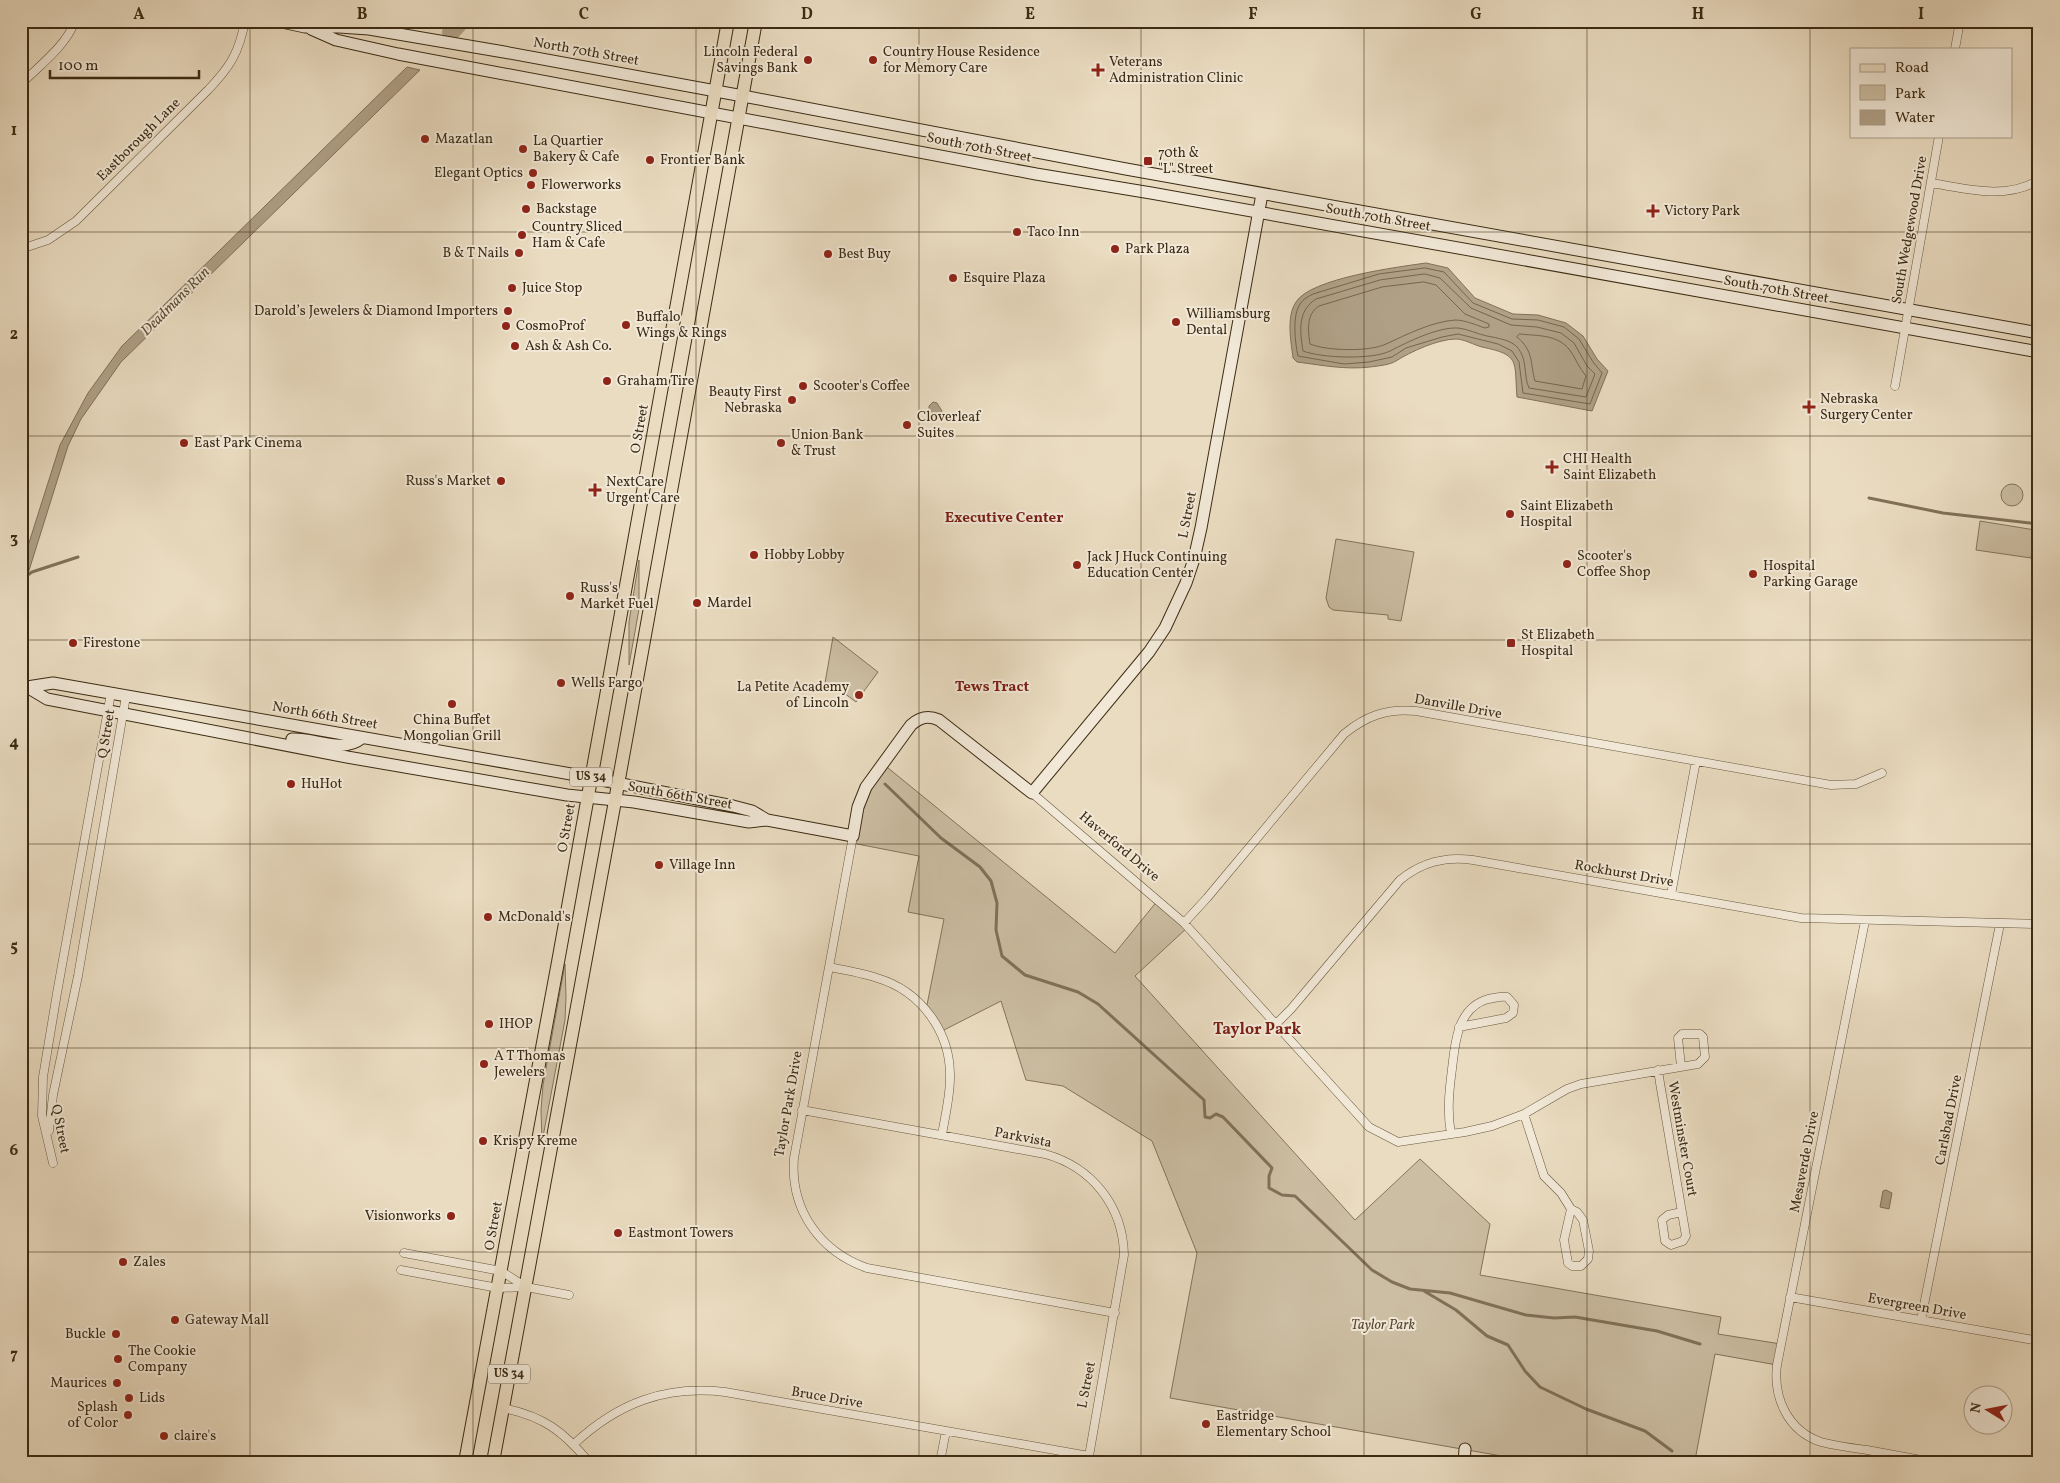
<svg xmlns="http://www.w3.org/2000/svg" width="2060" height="1483" font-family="Vollkorn,serif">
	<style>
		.green { fill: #ccbea3; stroke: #84745b }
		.water { fill: #afa086; stroke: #817158 }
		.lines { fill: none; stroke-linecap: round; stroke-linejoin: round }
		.shore { stroke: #76664c; stroke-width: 1 }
		.stream { stroke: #817158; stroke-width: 3 }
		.river { stroke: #afa086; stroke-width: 18 }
		.street-casing { stroke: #68573e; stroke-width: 9 }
		.secondary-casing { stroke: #3c2b13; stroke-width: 13 }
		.primary-casing { stroke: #3c2b13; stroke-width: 14 }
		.street { stroke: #f1e8d7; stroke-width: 8 }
		.secondary { stroke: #f1e8d7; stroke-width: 11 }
		.primary { stroke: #eadcc1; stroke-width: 12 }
		.grid { fill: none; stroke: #3c2b13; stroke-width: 1; stroke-opacity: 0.55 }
		.poi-dot { fill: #8f2418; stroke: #f1e8d7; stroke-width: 2 }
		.labels { text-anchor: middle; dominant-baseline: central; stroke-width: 4; stroke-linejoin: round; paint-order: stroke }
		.shield { fill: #f1e8d7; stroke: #72644e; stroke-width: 1 }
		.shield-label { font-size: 12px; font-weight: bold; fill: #3c2b13 }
		.street-label { font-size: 14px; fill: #3c2b13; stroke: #f1e8d7 }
		.poi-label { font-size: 14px; fill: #3c2b13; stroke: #f1e8d7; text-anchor: start }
		.park-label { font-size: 14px; font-style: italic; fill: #594830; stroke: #f1e8d7 }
		.water-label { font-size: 15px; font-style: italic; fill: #5e4e36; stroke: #f1e8d7 }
		.neighbourhood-label { font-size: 15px; font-weight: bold; fill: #7a1f14; stroke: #f1e8d7 }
		.quarter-label { font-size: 16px; font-weight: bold; fill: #7a1f14; stroke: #f1e8d7 }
		.neatline { fill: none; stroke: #3c2b13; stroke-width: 2 }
		.grid-label { font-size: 16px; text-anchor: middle; font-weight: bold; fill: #3c2b13 }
	</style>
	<rect width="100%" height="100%" fill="#eadcc1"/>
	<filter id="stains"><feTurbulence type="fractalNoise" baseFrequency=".004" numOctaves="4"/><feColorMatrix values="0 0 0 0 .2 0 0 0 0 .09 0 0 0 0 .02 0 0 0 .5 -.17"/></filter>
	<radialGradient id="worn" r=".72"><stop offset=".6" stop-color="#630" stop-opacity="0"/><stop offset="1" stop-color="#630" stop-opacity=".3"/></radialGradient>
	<path class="green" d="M2001 495a11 11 0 1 1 22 0a11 11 0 1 1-22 0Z
		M1980,521L2035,530L2031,558L1976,550Z
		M1336,539L1414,552L1401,621L1388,619V615L1333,610L1329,607L1326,598Z
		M639,560V609L629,665V622Z
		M833,637L878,672L856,702L836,687L834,689L825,683Z
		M882,763L1115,953L1158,900L1188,927L1135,976L1355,1220L1420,1159L1490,1224L1480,1275L1721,1317L1718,1334L1781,1344L1777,1365L1715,1354L1696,1455L1700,1462H1536L1170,1398L1197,1253L1152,1141L1063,1086L1026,1080L1001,1001L940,1032L926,1010L944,919L908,912L919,856L852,843L858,807Z
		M565,964L566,997L565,1020L542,1142L541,1110L543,1085Z"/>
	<path class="water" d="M407,67L420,70L121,362L81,419L68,446L21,596V568L60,445L88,393L122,346Z
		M1426,263L1448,268L1475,298L1513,314L1538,315L1566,323L1583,336L1597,359L1608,371L1592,411L1517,397C1514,361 1521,355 1482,347C1474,345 1464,339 1456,339C1438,339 1410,352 1396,361C1390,365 1377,366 1370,367C1345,370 1321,365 1297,362L1293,358C1291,341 1286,317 1296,302C1311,278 1398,267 1426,263Z
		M933,402L937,403L942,411L939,418L929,410V406Z
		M1886,1190L1892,1193L1889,1209L1880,1207L1883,1191Z"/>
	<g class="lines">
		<path class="shore" d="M1425,268L1444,272L1473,303L1512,319L1538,320L1564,327L1579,339L1593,362L1602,373L1590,404L1523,393L1519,362L1512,351L1498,344L1458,334L1442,337L1406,348L1392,357L1369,362L1344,364L1298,356C1295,343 1292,315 1300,304C1303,299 1309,296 1313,294L1379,274Z
			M1425,274L1440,278L1471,308L1511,325L1537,327L1561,333L1574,343L1587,366L1595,374L1586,397L1529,388C1523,375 1528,361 1518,348C1512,340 1497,338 1487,336C1477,334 1468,329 1458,328C1437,327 1408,342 1390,351C1372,360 1321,358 1303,351C1300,332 1297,311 1316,299L1380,280Z
			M1424,282L1436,285L1465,314L1489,324V327L1485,328C1476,325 1465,320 1455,320C1431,322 1408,334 1386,344C1369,352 1327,351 1310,344C1308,331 1306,314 1319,306L1382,287Z
			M1520,334C1537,336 1556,334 1569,349C1575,357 1579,368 1586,376L1582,389L1535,381C1530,363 1534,351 1517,337Z"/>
		<path class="stream" d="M1869,498L1943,513L2039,524
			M25,577L32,572L78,557
			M885,784L941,838L980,867L991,881L997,903L996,930L1002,956L1025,975L1078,992L1098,1004L1204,1100L1205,1117L1210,1118L1216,1114L1223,1117L1272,1168L1269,1176V1188L1282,1195L1295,1196L1372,1270L1392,1282L1410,1289L1450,1293L1526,1315L1554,1318L1575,1317L1657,1331L1700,1344
			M1424,1291L1456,1310L1487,1336L1508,1345L1525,1371L1540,1387L1586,1409L1645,1431L1672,1451"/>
		<path class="river" d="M451,32L461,21"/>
		<defs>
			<path id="street" d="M1955,49L1960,21
				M21,84C40,65 66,46 75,21
				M1931,183C1968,189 2005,200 2039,180
				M21,249L48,240L76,221L208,90C230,67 239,53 245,21
				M1895,386L1939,136
				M1032,793L1184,923L1369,1127L1398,1142L1465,1132L1492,1126L1524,1114L1567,1089L1581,1084L1698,1064L1705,1057L1703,1037L1700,1034H1682L1678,1038L1681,1066
				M853,836L794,1158C790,1209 819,1251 867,1268L1115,1313
				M1671,895L1696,761
				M1865,921L1777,1365C1773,1398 1788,1431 1821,1442C1836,1446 1852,1448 1867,1450C1889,1454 1910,1458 1932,1462
				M1184,923L1207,898L1344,734C1366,716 1387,708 1416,711L1831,785L1856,784L1882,773
				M829,967C845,970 862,973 877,978C921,991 951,1032 950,1078C950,1097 945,1116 942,1135
				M1276,1024L1291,1009L1400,880C1422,862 1445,856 1473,860L1801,918L2039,924
				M1658,1070L1660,1083L1686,1236L1683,1241L1671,1245L1665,1241L1662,1220L1668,1215L1682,1212
				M802,1110L1045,1154C1092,1167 1123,1206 1124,1255L1088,1462
				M1524,1114L1544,1176L1561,1193L1571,1209L1577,1212L1583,1220L1589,1251L1588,1259L1581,1266H1572L1568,1263L1564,1240L1571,1209
				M49,1131L53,1095L78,976L126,696
				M1451,1134C1447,1112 1449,1092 1452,1069C1455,1043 1457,1008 1488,999C1495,998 1500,996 1507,997L1514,1005L1513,1013L1506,1018L1459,1027
				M53,1163L42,1116L43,1077L57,993L111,693
				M404,1253L501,1271L526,1287
				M401,1270L498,1288L526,1287L569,1295
				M1790,1297L2039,1341
				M1921,1320L2000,924
				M503,1408C543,1416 563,1431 589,1462
				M574,1444C618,1403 665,1385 725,1392L1089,1456
				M940,1462L946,1431"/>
			<path id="secondary" d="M277,21L305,27H339L369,29L504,52L743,96L1126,169L2039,333
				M311,29L336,40L398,54L1036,174L1151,193L2039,352
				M21,686L27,687L53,683L571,774L733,806L752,811L767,820L853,836L858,807L866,787L911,725C920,717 928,715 939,720L1032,793L1149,652L1165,628L1186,583L1194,559L1201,528L1262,194
				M27,687L47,699L347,757L567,795L634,802L749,822L767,820
				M292,739C316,738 342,754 362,738
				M1464,1462L1465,1449"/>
			<path id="primary" d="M465,1462L558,962L728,21
				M493,1462L615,801L756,21"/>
		</defs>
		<use href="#street" class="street-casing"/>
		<use href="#secondary" class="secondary-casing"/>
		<use href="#primary" class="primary-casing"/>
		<use href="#street" class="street"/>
		<use href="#secondary" class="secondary"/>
		<use href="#primary" class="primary"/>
	</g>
	<path class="grid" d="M250,21V1462M473,21V1462M696,21V1462M919,21V1462M1141,21V1462M1364,21V1462M1587,21V1462M1810,21V1462M21,232H2039M21,436H2039M21,640H2039M21,844H2039M21,1048H2039M21,1252H2039"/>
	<g class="poi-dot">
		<circle cx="808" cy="60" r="5"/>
		<circle cx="873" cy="60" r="5"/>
		<path d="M1095.5 62.5h5v5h5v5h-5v5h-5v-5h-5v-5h5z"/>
		<circle cx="425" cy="139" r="5"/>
		<circle cx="523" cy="149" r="5"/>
		<circle cx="650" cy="160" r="5"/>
		<rect x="1143" y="156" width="10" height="10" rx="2.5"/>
		<circle cx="533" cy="173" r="5"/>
		<circle cx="531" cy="185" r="5"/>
		<circle cx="526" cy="209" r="5"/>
		<path d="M1650.5 203.5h5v5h5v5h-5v5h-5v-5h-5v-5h5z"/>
		<circle cx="1017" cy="232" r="5"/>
		<circle cx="522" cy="235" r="5"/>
		<circle cx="1115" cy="249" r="5"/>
		<circle cx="519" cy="253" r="5"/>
		<circle cx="828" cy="254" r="5"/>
		<circle cx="953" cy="278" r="5"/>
		<circle cx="512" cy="288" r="5"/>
		<circle cx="508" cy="311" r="5"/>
		<circle cx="1176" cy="322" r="5"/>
		<circle cx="626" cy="325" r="5"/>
		<circle cx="506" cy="326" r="5"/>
		<circle cx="515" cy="346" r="5"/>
		<circle cx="607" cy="381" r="5"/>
		<circle cx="803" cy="386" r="5"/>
		<circle cx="792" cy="400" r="5"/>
		<path d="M1806.5 399.5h5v5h5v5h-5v5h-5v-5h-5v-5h5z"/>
		<circle cx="907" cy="425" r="5"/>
		<circle cx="184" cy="443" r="5"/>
		<circle cx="781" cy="443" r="5"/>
		<path d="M1549.5 459.5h5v5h5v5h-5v5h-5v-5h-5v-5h5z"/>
		<circle cx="501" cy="481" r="5"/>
		<path d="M592.5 482.5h5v5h5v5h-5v5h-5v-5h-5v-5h5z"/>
		<circle cx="1510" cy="514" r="5"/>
		<circle cx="754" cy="555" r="5"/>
		<circle cx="1567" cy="564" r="5"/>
		<circle cx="1077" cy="565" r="5"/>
		<circle cx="1753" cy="574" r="5"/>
		<circle cx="570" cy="596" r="5"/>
		<circle cx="697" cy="603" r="5"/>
		<circle cx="73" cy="643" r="5"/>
		<rect x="1506" y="638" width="10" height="10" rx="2.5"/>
		<circle cx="561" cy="683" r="5"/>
		<circle cx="859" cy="695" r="5"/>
		<circle cx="452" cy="704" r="5"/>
		<circle cx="291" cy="784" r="5"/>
		<circle cx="659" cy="865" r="5"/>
		<circle cx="488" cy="917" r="5"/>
		<circle cx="489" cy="1024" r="5"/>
		<circle cx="484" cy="1064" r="5"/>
		<circle cx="483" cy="1141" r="5"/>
		<circle cx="451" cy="1216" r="5"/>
		<circle cx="618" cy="1233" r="5"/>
		<circle cx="123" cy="1262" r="5"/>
		<circle cx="175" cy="1320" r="5"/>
		<circle cx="116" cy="1334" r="5"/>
		<circle cx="118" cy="1359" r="5"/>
		<circle cx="117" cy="1383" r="5"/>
		<circle cx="129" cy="1398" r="5"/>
		<circle cx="128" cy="1415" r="5"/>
		<circle cx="1206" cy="1424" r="5"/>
		<circle cx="164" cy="1436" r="5"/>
	</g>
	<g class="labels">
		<g class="shield">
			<rect x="570" y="767.5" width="42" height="19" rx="4"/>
			<rect x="488" y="1364.5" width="42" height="19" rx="4"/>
		</g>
		<g class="shield-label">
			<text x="591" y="777">US 34</text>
			<text x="509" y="1374">US 34</text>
		</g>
		<g class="street-label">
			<text transform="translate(586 52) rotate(10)">North 70th Street</text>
			<text transform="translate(139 140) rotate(-45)">Eastborough Lane</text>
			<text transform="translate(979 148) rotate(11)">South 70th Street</text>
			<text transform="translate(1378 218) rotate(10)">South 70th Street</text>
			<text transform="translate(1910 230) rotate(-80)">South Wedgewood Drive</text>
			<text transform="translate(1776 290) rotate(10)">South 70th Street</text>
			<text transform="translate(640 429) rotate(-80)">O Street</text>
			<text transform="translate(1188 515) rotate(-79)">L Street</text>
			<text transform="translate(1458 707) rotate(10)">Danville Drive</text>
			<text transform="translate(325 716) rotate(10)">North 66th Street</text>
			<text transform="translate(107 734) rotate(-81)">Q Street</text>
			<text transform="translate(680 796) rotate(10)">South 66th Street</text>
			<text transform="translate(567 828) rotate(-80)">O Street</text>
			<text transform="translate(1119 847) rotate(40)">Haverford Drive</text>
			<text transform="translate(1624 874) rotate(10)">Rockhurst Drive</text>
			<text transform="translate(789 1104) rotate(-80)">Taylor Park Drive</text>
			<text transform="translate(1949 1120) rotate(-79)">Carlsbad Drive</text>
			<text transform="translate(60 1129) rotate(79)">Q Street</text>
			<text transform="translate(1023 1138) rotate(11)">Parkvista</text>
			<text transform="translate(1682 1139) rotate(80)">Westminster Court</text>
			<text transform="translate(1805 1162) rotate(-79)">Mesaverde Drive</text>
			<text transform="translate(494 1226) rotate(-80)">O Street</text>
			<text transform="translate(1917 1307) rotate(10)">Evergreen Drive</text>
			<text transform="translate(1087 1385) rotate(-79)">L Street</text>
			<text transform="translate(827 1398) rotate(10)">Bruce Drive</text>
		</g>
		<g class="poi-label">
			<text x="798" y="52" text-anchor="end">Lincoln Federal<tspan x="798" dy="16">Savings Bank</tspan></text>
			<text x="883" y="52">Country House Residence<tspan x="883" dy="16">for Memory Care</tspan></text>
			<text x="1109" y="62">Veterans<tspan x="1109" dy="16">Administration Clinic</tspan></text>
			<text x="435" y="139">Mazatlan</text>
			<text x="533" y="141">La Quartier<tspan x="533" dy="16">Bakery &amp; Cafe</tspan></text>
			<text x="1158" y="153">70th &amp;<tspan x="1158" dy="16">"L" Street</tspan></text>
			<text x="660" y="160">Frontier Bank</text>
			<text x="523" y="173" text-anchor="end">Elegant Optics</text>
			<text x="541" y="185">Flowerworks</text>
			<text x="536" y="209">Backstage</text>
			<text x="1664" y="211">Victory Park</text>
			<text x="532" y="227">Country Sliced<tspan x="532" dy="16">Ham &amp; Cafe</tspan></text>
			<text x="1027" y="232">Taco Inn</text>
			<text x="1125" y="249">Park Plaza</text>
			<text x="509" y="253" text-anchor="end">B &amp; T Nails</text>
			<text x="838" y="254">Best Buy</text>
			<text x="963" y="278">Esquire Plaza</text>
			<text x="522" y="288">Juice Stop</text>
			<text x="498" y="311" text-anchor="end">Darold’s Jewelers &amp; Diamond Importers</text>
			<text x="1186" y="314">Williamsburg<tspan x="1186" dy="16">Dental</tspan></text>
			<text x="636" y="317">Buffalo<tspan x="636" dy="16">Wings &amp; Rings</tspan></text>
			<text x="516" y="326">CosmoProf</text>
			<text x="525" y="346">Ash &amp; Ash Co.</text>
			<text x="617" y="381">Graham Tire</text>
			<text x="813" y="386">Scooter's Coffee</text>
			<text x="782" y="392" text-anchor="end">Beauty First<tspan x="782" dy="16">Nebraska</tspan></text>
			<text x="1820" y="399">Nebraska<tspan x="1820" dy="16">Surgery Center</tspan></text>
			<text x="917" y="417">Cloverleaf<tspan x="917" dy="16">Suites</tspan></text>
			<text x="791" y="435">Union Bank<tspan x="791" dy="16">&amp; Trust</tspan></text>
			<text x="194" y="443">East Park Cinema</text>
			<text x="1563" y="459">CHI Health<tspan x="1563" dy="16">Saint Elizabeth</tspan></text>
			<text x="491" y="481" text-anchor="end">Russ's Market</text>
			<text x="606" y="482">NextCare<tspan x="606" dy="16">Urgent Care</tspan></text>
			<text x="1520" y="506">Saint Elizabeth<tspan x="1520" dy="16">Hospital</tspan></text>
			<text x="764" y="555">Hobby Lobby</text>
			<text x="1577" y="556">Scooter's<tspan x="1577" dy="16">Coffee Shop</tspan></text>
			<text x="1087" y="557">Jack J Huck Continuing<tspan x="1087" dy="16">Education Center</tspan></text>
			<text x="1763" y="566">Hospital<tspan x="1763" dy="16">Parking Garage</tspan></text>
			<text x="580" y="588">Russ's<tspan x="580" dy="16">Market Fuel</tspan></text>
			<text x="707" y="603">Mardel</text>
			<text x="1521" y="635">St Elizabeth<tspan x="1521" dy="16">Hospital</tspan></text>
			<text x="83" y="643">Firestone</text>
			<text x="571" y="683">Wells Fargo</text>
			<text x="849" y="687" text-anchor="end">La Petite Academy<tspan x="849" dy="16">of Lincoln</tspan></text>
			<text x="452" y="720" text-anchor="middle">China Buffet<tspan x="452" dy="16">Mongolian Grill</tspan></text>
			<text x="301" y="784">HuHot</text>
			<text x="669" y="865">Village Inn</text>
			<text x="498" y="917">McDonald's</text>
			<text x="499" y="1024">IHOP</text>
			<text x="494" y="1056">A T Thomas<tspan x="494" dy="16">Jewelers</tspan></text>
			<text x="493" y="1141">Krispy Kreme</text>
			<text x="441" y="1216" text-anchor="end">Visionworks</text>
			<text x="628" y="1233">Eastmont Towers</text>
			<text x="133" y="1262">Zales</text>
			<text x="185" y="1320">Gateway Mall</text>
			<text x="106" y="1334" text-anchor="end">Buckle</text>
			<text x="128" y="1351">The Cookie<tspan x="128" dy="16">Company</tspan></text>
			<text x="107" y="1383" text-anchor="end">Maurices</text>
			<text x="139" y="1398">Lids</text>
			<text x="118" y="1407" text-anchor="end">Splash<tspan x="118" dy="16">of Color</tspan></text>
			<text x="1216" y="1416">Eastridge<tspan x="1216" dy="16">Elementary School</tspan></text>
			<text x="174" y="1436">claire's</text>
		</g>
		<g class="park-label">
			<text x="1383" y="1325">Taylor Park</text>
		</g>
		<g class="water-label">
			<text transform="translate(176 302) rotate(-45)">Deadmans Run</text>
		</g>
		<g class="neighbourhood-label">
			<text x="1004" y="518">Executive Center</text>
			<text x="992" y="687">Tews Tract</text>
		</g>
		<g class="quarter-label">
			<text x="1257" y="1030">Taylor Park</text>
		</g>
	</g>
	<rect width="2060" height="1483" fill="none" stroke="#eadcc1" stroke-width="55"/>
	<rect x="1850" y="48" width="162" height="90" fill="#f1e8d7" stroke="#a99c89"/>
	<rect x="1860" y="64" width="25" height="8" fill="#eadcc1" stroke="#a99c89"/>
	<text x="1895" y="72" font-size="15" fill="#3c2b13">Road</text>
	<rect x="1860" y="85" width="25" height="15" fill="#ccbea3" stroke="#a99c89"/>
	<text x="1895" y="98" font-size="15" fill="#3c2b13">Park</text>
	<rect x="1860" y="110" width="25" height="15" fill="#afa086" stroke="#a99c89"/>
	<text x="1895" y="122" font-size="15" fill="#3c2b13">Water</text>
	<g transform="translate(1988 1410) rotate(280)"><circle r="24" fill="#f1e8d7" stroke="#a99c89"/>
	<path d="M0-4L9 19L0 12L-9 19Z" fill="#8f2418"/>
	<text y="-8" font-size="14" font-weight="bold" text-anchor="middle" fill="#3c2b13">N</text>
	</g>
	<path d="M50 70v8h149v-8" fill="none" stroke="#3c2b13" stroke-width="2.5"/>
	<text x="58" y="70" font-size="15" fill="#3c2b13" stroke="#f1e8d7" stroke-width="4" paint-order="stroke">100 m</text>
	<rect x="28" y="28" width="2004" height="1428" class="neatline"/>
	<g class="grid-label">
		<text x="139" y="19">A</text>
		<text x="362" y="19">B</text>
		<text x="584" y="19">C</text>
		<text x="807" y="19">D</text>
		<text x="1030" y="19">E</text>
		<text x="1253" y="19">F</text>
		<text x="1476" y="19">G</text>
		<text x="1698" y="19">H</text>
		<text x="1921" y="19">I</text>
		<text x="14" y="135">1</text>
		<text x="14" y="339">2</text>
		<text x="14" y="543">3</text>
		<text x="14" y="747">4</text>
		<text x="14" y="951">5</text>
		<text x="14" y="1155">6</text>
		<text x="14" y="1359">7</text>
	</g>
	<rect width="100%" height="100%" filter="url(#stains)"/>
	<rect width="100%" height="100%" fill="url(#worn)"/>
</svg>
